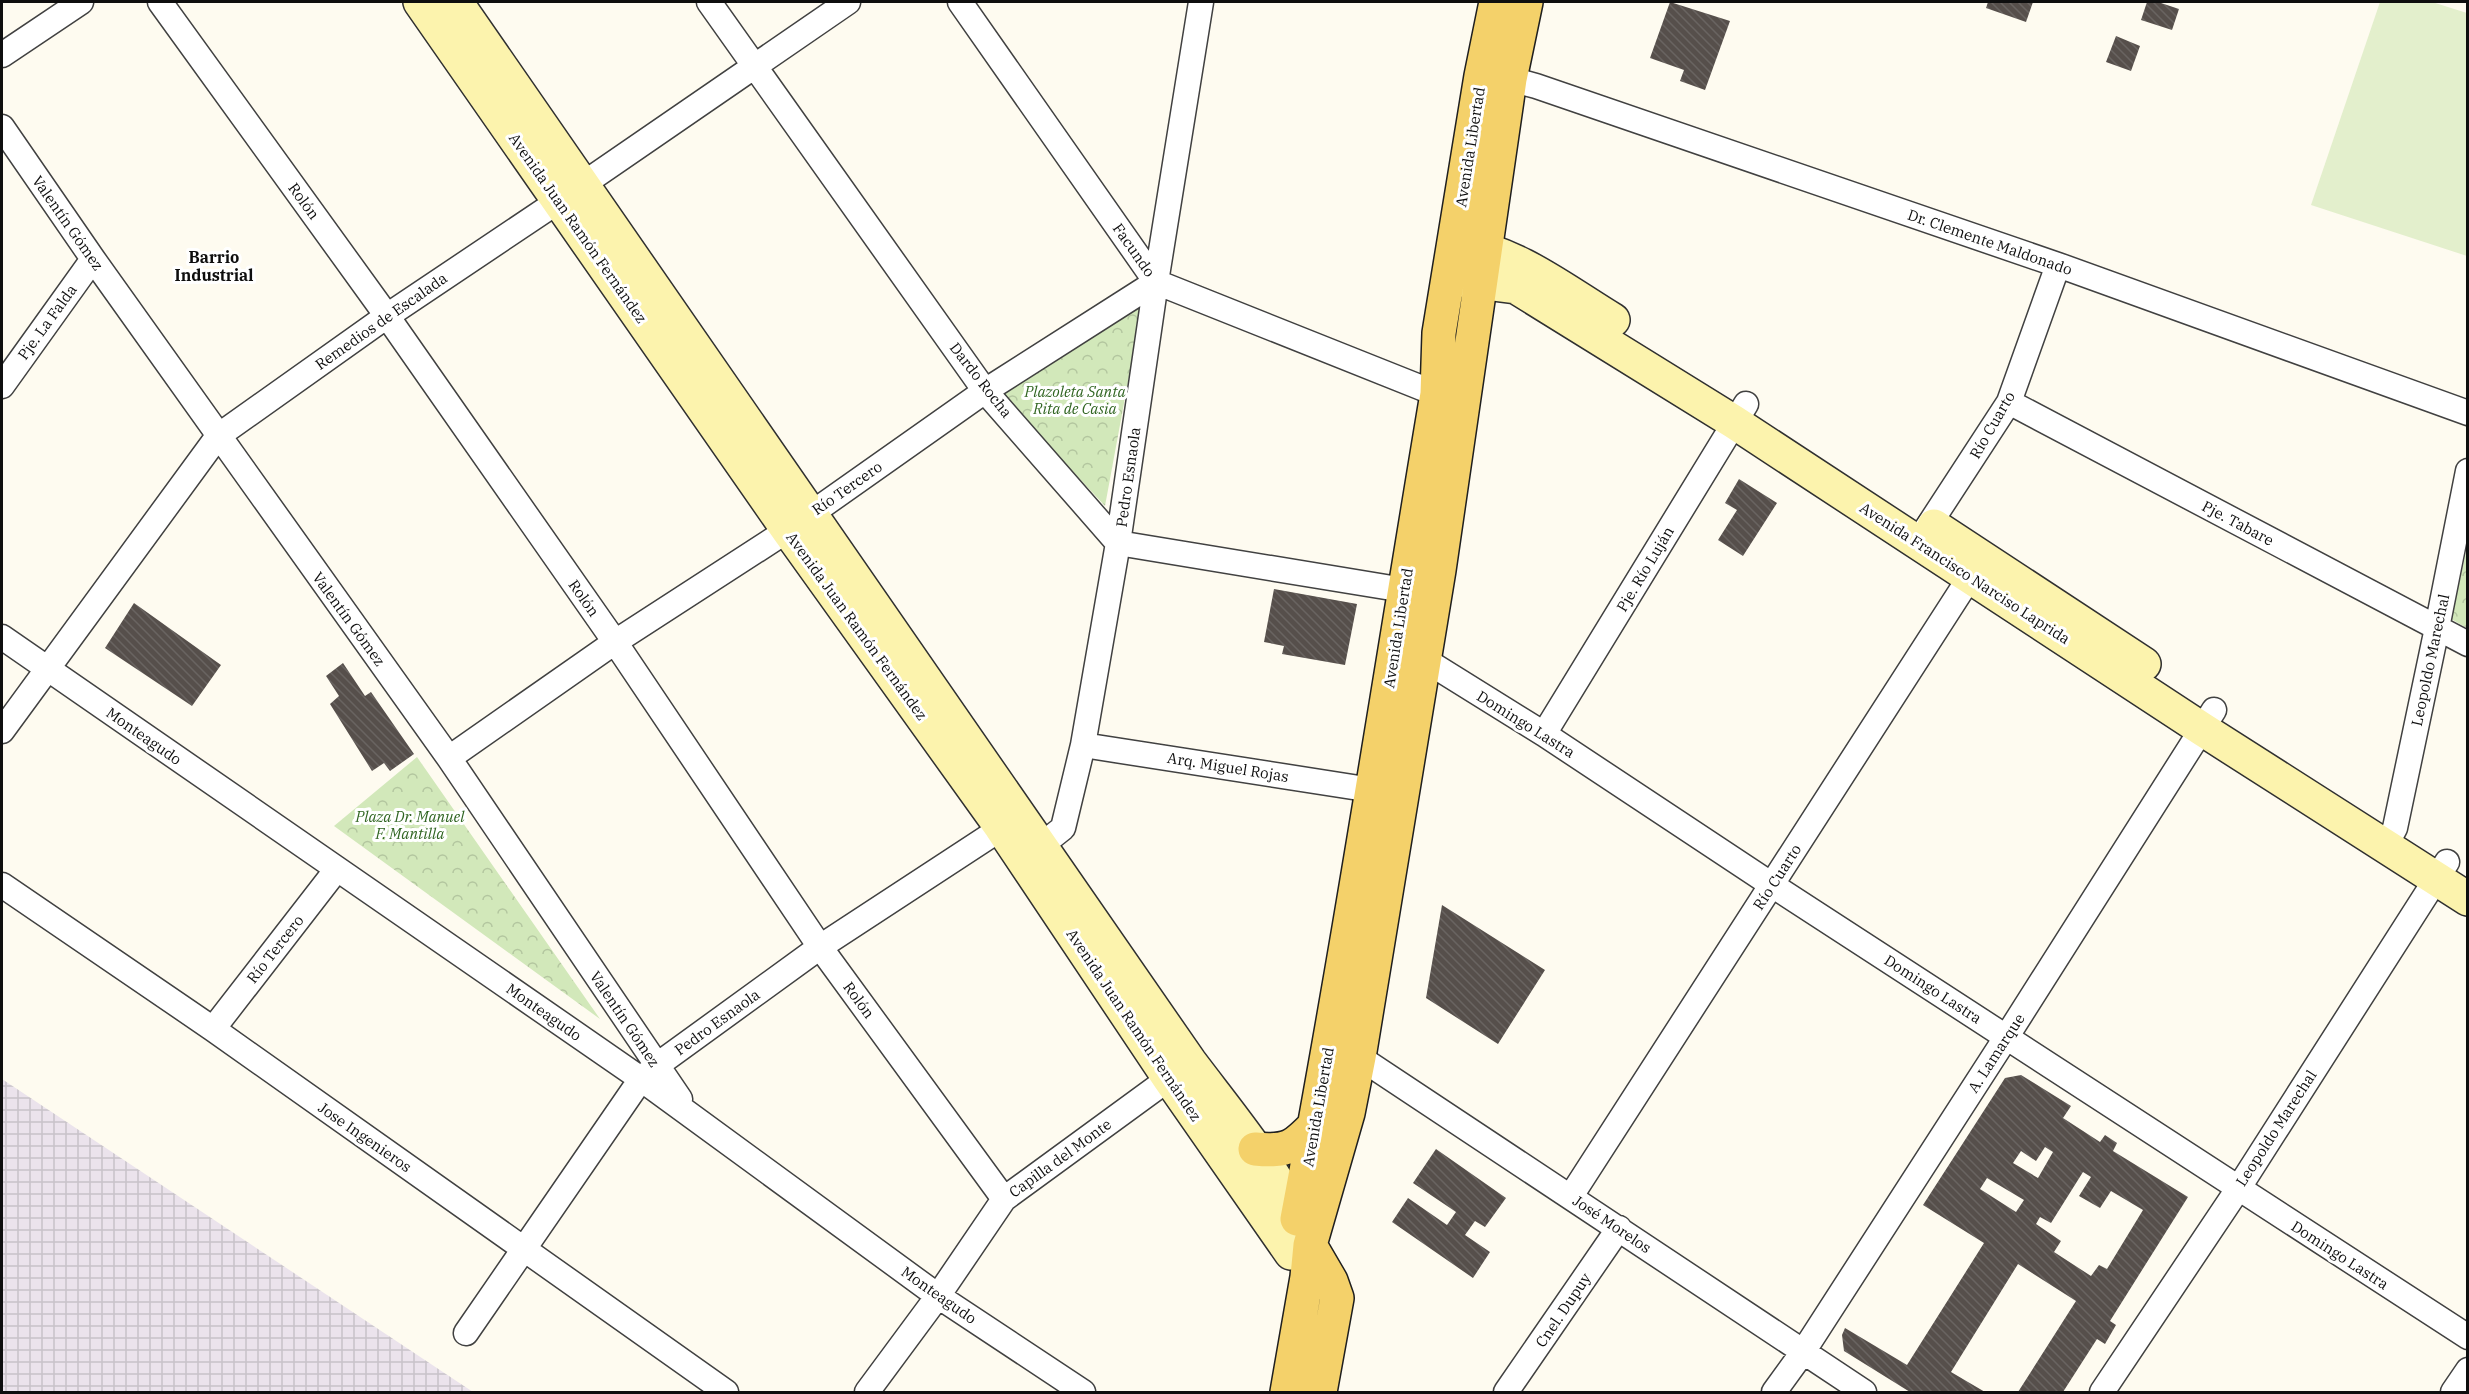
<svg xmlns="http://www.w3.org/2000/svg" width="2469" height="1394" font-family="'IBM Plex Serif',serif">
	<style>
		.industrial { fill: url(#industrial-grid) }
		.park { fill: url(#park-crowns) }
		.pitch { fill: #e3efcc }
		.building { fill: url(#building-back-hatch); fill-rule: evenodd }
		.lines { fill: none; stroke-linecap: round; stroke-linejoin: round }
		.minor-casing { stroke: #414141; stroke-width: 27 }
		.secondary-casing { stroke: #303030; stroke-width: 36 }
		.primary-casing { stroke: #1f1f1f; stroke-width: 36 }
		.minor { stroke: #fff; stroke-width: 24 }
		.secondary { stroke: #fcf3ad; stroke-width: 33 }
		.primary { stroke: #f4d16a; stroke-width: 33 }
		.labels { text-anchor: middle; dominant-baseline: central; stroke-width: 6; stroke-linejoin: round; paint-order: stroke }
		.street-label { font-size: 15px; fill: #0e0e0e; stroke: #fff }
		.park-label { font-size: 15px; font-style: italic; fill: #2f6420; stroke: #fff }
		.neighbourhood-label { font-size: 16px; font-weight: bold; fill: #0e0e0e; stroke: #fff }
	</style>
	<defs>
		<pattern id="industrial-grid" width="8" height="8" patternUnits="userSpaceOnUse" patternTransform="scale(1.5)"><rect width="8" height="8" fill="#ebe3ec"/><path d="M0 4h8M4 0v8" fill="none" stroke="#c8c2c9"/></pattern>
		<pattern id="park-crowns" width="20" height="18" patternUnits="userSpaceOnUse" patternTransform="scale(1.5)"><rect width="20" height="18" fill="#d2e8ba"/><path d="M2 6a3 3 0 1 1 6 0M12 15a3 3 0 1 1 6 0" fill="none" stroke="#b3c69f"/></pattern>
		<pattern id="building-back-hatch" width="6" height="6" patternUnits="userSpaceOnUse" patternTransform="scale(1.5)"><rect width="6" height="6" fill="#564f4b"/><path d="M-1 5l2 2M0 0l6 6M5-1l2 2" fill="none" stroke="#696461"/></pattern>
	</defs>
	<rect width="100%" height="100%" fill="#fefbf0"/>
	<path class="industrial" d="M2,1079L473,1392H2Z"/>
	<path class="park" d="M1144,295L1105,506L997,390Z
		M2467,548V628L2451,619Z
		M417,757L600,1019L334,826Z"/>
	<path class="pitch" d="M2380,2H2432L2467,13V256L2311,205Z"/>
	<path class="building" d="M1670,2L1730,21L1705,90L1680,81L1684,70L1650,58Z
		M1988,2H2033L2026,22L1986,8Z
		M2147,2H2158L2179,9L2172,30L2141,20Z
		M2116,36L2140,46L2131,71L2106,62Z
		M1739,479L1777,503L1743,556L1718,540L1737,510L1725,503Z
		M1274,589L1357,604L1345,665L1282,654L1284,646L1264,642Z
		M134,603L221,665L192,706L105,648Z
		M343,663L365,696L371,692L414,754L390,771L384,763L372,771L330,704L339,696L326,676Z
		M1442,905L1545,970L1498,1044L1426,998Z
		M2021,1075L2071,1106L2063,1118L2100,1142L2105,1135L2117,1143L2113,1151L2188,1197L2110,1321L2116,1325L2105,1344L2097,1339L2063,1392H2018L2076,1301L2018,1264L1951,1372L1985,1392H1910L1844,1351L1842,1335L1845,1328L1907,1365L1984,1243L1923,1205L2005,1078ZM2045,1147L2053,1152L2038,1178L2013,1163L2021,1151L2036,1161ZM2083,1172L2091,1177L2079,1196L2100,1208L2111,1191L2143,1210L2107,1269L2099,1265L2091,1276L2054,1252L2061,1241L2036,1224L2040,1217L2051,1223ZM1987,1178L2024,1200L2016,1212L1980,1189Z
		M1436,1149L1506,1198L1485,1227L1475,1221L1465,1235L1490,1252L1473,1278L1392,1222L1408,1198L1447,1225L1456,1212L1413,1183Z"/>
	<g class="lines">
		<defs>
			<path id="minor" d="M160,2L387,316L615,642L820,947L1004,1199
				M709,2L985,391L1118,543L1404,590
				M960,2L1156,282L1437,394
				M2,55L81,2
				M1510,79L1536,86L2058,265L2468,413
				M2,127L93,259L449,758L680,1099
				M2,386L93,259
				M2009,402L2468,644
				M1921,537L2009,402L2058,265
				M2,637L641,1079L938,1296L1083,1392
				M1410,658L1425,660L1544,734L1772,885L2468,1337
				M2,731L218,436L387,316L560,200L848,2
				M1544,734L1746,404
				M1083,745L1372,790
				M449,758L615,642L788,530L985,391L1156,282
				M2385,847L2395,828L2437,628L2468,471
				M1029,855L1063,828L1083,745L1118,543L1156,282L1201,2
				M2,885L213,1029L726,1392
				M213,1029L337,869
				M1359,1057L1864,1392
				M1571,1196L1979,563
				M466,1333L641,1079L656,1066L820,947L1014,820
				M867,1392L938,1296L1004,1199L1182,1069
				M1506,1392L1619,1228
				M1774,1392L1803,1352L2007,1036L2214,710
				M2102,1392L2238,1189L2447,862
				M2453,1392L2468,1370"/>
			<path id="secondary" d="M420,2L788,530L1001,827L1169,1078L1291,1253
				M456,2L1190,1062C1229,1114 1281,1175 1305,1235
				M1459,243C1519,254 1562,289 1613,320
				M1453,279L1516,287L1734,422L2202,729L2468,899
				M1934,526L2144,664"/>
			<path id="primary" d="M1255,1149C1288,1152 1294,1147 1316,1124
				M1297,1219C1349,945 1391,669 1437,394L1439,333L1481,76L1496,2
				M1310,1245L1331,1281L1337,1298L1320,1392
				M1287,1392L1307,1277L1310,1245L1348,1113L1359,1057L1439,570L1510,79L1526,2"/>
		</defs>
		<use href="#minor" class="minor-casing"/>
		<use href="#secondary" class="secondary-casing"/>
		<use href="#primary" class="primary-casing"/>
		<use href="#minor" class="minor"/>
		<use href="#secondary" class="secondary"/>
		<use href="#primary" class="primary"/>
	</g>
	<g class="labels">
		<g class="street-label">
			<text transform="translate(1470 147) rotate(-81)">Avenida Libertad</text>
			<text transform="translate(304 201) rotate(54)">Rolón</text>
			<text transform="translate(68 223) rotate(55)">Valentín Gómez</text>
			<text transform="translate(578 228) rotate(55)">Avenida Juan Ramón Fernández</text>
			<text transform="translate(1990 242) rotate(19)">Dr. Clemente Maldonado</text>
			<text transform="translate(1134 250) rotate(55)">Facundo</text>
			<text transform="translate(381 321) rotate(-35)">Remedios de Escalada</text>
			<text transform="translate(47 322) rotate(-54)">Pje. La Falda</text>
			<text transform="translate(981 380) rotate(52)">Dardo Rocha</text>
			<text transform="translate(1992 425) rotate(-60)">Río Cuarto</text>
			<text transform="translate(1128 477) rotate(-82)">Pedro Esnaola</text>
			<text transform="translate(847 488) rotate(-35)">Río Tercero</text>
			<text transform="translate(2238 523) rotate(28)">Pje. Tabare</text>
			<text transform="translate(1645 569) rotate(-59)">Pje. Río Luján</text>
			<text transform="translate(1965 573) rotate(33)">Avenida Francisco Narciso Laprida</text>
			<text transform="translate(584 598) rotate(55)">Rolón</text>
			<text transform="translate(349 619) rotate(54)">Valentín Gómez</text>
			<text transform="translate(857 626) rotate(54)">Avenida Juan Ramón Fernández</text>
			<text transform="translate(1398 628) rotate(-81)">Avenida Libertad</text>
			<text transform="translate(2430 660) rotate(-78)">Leopoldo Marechal</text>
			<text transform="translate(1526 724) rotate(32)">Domingo Lastra</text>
			<text transform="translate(144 736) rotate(35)">Monteagudo</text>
			<text transform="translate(1228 767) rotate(9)">Arq. Miguel Rojas</text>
			<text transform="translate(1777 877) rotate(-57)">Río Cuarto</text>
			<text transform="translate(275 949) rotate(-52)">Río Tercero</text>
			<text transform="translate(1933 989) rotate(33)">Domingo Lastra</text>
			<text transform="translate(859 1000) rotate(54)">Rolón</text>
			<text transform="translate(544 1012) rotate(35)">Monteagudo</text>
			<text transform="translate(625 1019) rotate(56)">Valentín Gómez</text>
			<text transform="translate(717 1022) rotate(-36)">Pedro Esnaola</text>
			<text transform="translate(1134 1025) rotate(56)">Avenida Juan Ramón Fernández</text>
			<text transform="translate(1996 1053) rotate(-57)">A. Lamarque</text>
			<text transform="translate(1318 1107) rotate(-80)">Avenida Libertad</text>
			<text transform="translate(2276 1128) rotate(-57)">Leopoldo Marechal</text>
			<text transform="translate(365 1137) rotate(35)">Jose Ingenieros</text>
			<text transform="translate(1060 1158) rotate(-36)">Capilla del Monte</text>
			<text transform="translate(1612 1224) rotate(34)">José Morelos</text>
			<text transform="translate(2340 1255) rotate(33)">Domingo Lastra</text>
			<text transform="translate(939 1295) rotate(35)">Monteagudo</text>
			<text transform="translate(1563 1310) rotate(-56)">Cnel. Dupuy</text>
		</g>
		<g class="park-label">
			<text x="1075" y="391">Plazoleta Santa<tspan x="1075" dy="17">Rita de Casia</tspan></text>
			<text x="410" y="816">Plaza Dr. Manuel<tspan x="410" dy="17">F. Mantilla</tspan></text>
		</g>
		<g class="neighbourhood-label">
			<text x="214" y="257">Barrio<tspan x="214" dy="18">Industrial</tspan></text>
		</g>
	</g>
	<rect width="2469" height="1394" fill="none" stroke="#0e0e0e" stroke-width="6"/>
</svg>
